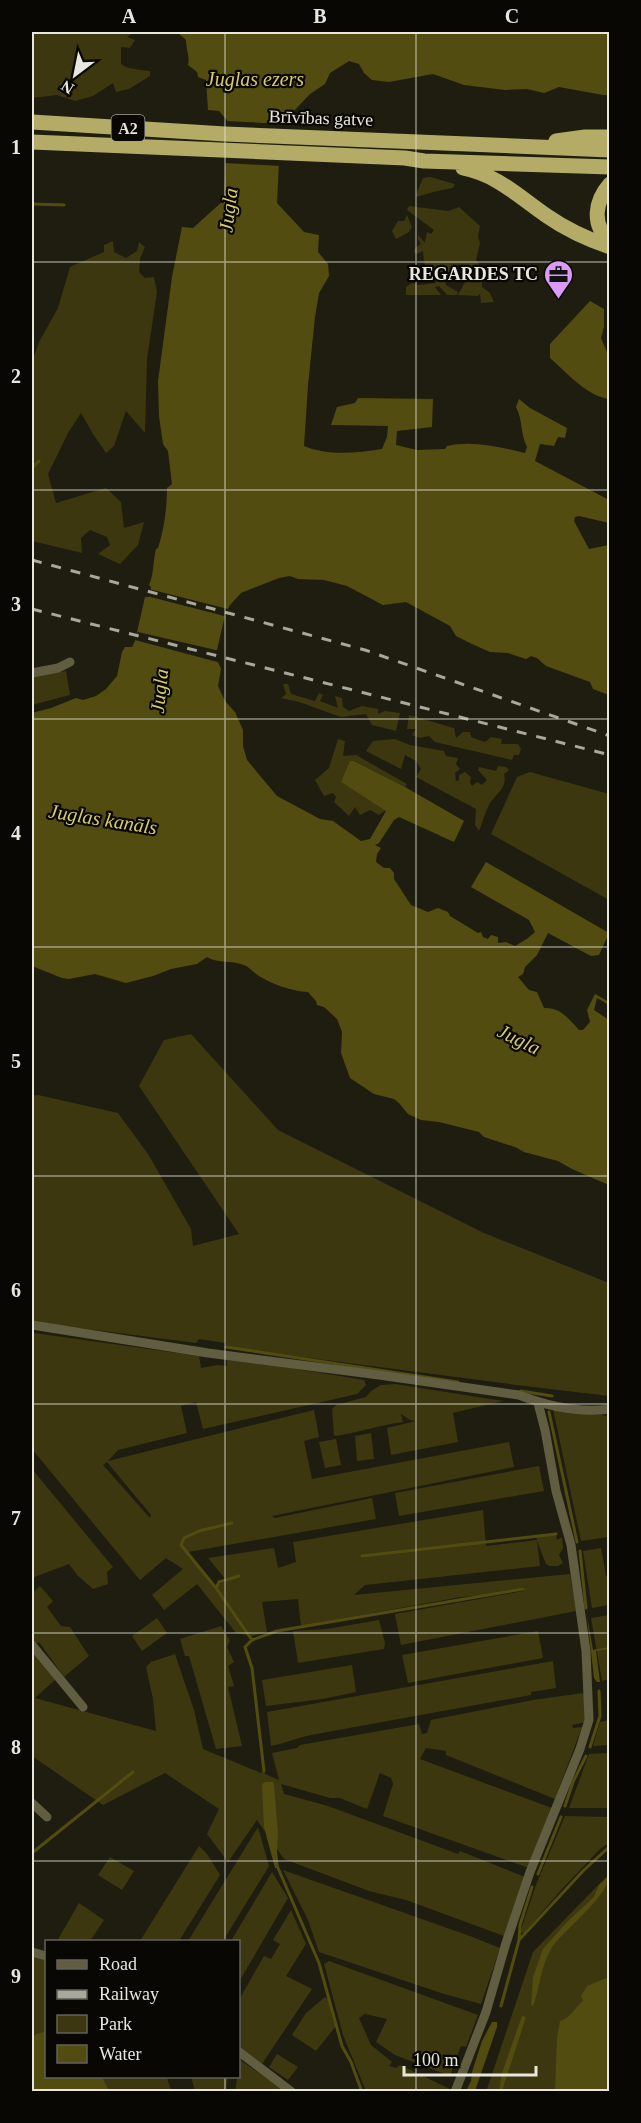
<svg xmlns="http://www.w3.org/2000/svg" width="641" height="2123" font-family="'Times New Roman',serif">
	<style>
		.green { fill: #3c370f; fill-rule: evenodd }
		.water { fill: #534c10 }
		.pier { fill: #1f1d10 }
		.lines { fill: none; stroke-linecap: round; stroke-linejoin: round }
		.stream { stroke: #534c10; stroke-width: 3 }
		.minor { stroke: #605d40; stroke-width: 9 }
		.trunk { stroke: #b3ab66; stroke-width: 15 }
		.rail { stroke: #a9a89d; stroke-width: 3; stroke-dasharray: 10 10; stroke-linecap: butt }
		.grid { fill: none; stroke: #e7e7dd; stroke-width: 1.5; stroke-opacity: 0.55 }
		.labels { text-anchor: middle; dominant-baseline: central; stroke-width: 4.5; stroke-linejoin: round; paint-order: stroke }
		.shield { fill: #080703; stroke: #a4a49c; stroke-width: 1.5 }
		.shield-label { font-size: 16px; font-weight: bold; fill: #e7e7dd }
		.street-label { font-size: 18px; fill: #e7e7dd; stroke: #080703 }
		.poi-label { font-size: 18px; font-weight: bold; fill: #e7e7dd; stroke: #080703; text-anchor: end }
		.water-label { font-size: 20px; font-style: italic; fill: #dacd65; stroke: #080703 }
		.neatline { fill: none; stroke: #e7e7dd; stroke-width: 2 }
		.grid-label { font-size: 20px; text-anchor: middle; font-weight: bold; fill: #e7e7dd }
	</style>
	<rect width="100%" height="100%" fill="#1f1d10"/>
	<path class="green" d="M32,32H135L127,37L135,40L130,48L121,47V64C127,69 141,70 150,71V76L129,89L116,92L113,83L93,96L75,101L57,95L32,98Z
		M430,177L455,184L453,188C449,188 421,195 417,197L416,195L423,178Z
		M409,206L448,211L459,207L480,226L478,236L480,243L476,260C483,267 482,277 482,287L490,293L494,302L481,303L480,294L478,296L458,295L465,282L459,264L455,266L458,279L454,282L447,279L444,280L446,285L458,292L457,295H447L439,286L435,287L441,295H406V287L412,283L419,285L436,283L435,271L429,273L425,267L423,251L416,254L414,252L415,248L421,244L418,239V235L425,243L427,232L431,234L434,230L407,210Z
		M407,215L412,227L409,232L396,239L392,231L398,221H404Z
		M113,241L114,252L126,258L137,251L139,242L145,247L140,259L139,272L145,278L154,277L157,292L147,359L145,433L126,411L114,446L106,453L93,434L81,413L68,433L48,474L56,503L106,488L121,502L124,528L144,522L138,545L120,564L98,554L110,545L107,537L90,530L81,538L82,553L32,541V362L39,342L58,308L70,267L104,252V245Z
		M66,671L70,695L32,705V676Z
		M283,684H288L291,694L315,701L319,693L323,695L320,701L338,708L335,696L342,698L343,707L349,711L362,706L378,709V714L385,711L400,713L396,731L372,725L366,714L341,717L299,702L281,698L286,694Z
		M409,715L454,728L456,738L463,732H470L471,737L485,742L491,737L502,739L501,744H518L521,749L519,755H514L512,760L435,742L429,736L420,738L412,735L416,729H407Z
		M338,739L345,741L343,756L356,755L407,784L405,787L354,761L341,782L386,810L379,815L370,810L360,815L355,807L349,816L334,802L336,797L333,793L324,796L315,780L329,768Z
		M395,739L410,745L444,751L446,756L458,758L456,764L460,769L455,773L456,781L459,780V775L465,772L471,777L470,783L472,786L477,782L482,785L487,780L478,770L479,767L496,771L498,766L506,767L509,770L504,774C507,786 500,791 493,799C486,807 483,822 479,831L475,825L476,809L416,777L421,769L416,761L405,755L401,769L366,751L373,741Z
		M530,772L609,794V900L491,834L517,777Z
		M191,1034L278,1130L484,1233L609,1283V1396L517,1385L226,1347L225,1343L199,1339L196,1343L33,1322L34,1333L199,1356L201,1368L218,1365L227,1366V1360L255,1362L364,1380L366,1385L357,1394L203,1429L196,1402L181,1406L187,1433L118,1450L108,1461L314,1410L319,1437L304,1441L312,1479L509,1442L514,1467L272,1516L275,1518L372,1498L376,1519L188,1552L214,1586L227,1581L208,1558L274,1548L278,1568L296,1562L293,1542L483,1510L486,1546L537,1540L536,1537L556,1534L557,1540L562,1537L563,1548L559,1555L563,1563L558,1566H549L546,1564L537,1541L540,1566L365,1585L354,1595L570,1574L576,1611L401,1645L395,1614L524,1591V1587L484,1595L461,1597L301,1626L298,1599L262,1602L267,1632L252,1636L236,1633L197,1584L164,1610L152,1595L183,1569L166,1558L140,1580L32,1449V1096L38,1095L118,1113L148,1154L191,1229L193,1246L239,1234L139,1086L164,1040ZM107,1462L151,1515L150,1518L103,1465Z
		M395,1384L503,1401L453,1413L458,1442L391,1455L387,1428L416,1421L410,1420L401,1414L403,1422C380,1425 358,1433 334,1436L332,1409L336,1405L366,1397L371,1391L381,1385Z
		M553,1409L609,1416V1537L581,1541Z
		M371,1433L374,1459L357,1461L355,1436Z
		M336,1439L341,1465L325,1468L319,1442Z
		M539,1466L544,1491L399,1516L395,1493Z
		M32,1469L113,1567L107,1572L108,1584L93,1589L78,1576L69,1564L32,1578Z
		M601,1548L606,1576H609V1605L592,1608L583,1551Z
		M40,1586L53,1601L47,1607L61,1626L70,1627L89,1656L64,1677L39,1642L32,1647V1593Z
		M609,1615V1679L602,1681L591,1618Z
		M157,1618L167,1633L142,1651L132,1636Z
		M379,1620L385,1643L384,1649L298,1663L293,1631L327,1629Z
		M221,1626L230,1640L227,1647L234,1662L228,1666L234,1686L228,1687L242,1746L216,1749L189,1656H185L180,1639Z
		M538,1631L543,1658L408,1683L402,1655Z
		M33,1652L56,1679L35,1698L156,1731L153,1699L146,1667L151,1662L175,1654L194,1710L203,1749L261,1773L264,1771L265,1774L279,1780L272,1753L297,1748L300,1745L419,1724L422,1734L427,1733L431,1720L533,1700L583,1693L587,1701L586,1722L572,1725L573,1728L582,1727L555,1799L446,1755V1751L426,1748L420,1759L552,1808L529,1868L383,1816L393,1784L391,1778L380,1773L367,1809L340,1798H330L281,1784L284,1794L328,1806L458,1854L460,1851L525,1877L504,1936L406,1900L369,1891L284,1859L257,1820L228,1862L207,1834L219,1809L165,1773L103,1805L32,1756V1653Z
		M553,1661L556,1688L531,1692V1695L311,1735C297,1738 286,1743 271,1746L267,1712Z
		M352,1665L356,1692L323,1699L266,1706L262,1680Z
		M609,1720V1745L593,1746L600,1722Z
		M609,1753V1808H569L589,1754Z
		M565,1816L609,1817V1843L600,1849L562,1889L524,1933L520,1932L536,1885Z
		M258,1827L269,1866L223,1941H188Z
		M199,1846L207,1854L220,1875L179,1941H140Z
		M110,1857L134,1871L122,1890L98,1875Z
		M283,1870L470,1936L500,1948L481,2004L444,1994L319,1952L308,1920Z
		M272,1872L288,1898L239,1982L238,1942L231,1941Z
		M609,1874V2091L486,2092L533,1952Z
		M79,1903L104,1920L90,1941H57Z
		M291,1910L306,1944L286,1976L312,1989L262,2064L239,2046V2000L264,1956L271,1959L280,1944L273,1940Z
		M32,1955L46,1957V2076L167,2077L171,2091H32Z
		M329,1961L478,2015L466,2047L461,2046L450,2076L395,2055L376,2042L387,2019L365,2014L359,2018L371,2045L392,2062L389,2066L396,2068L400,2065L450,2089L449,2091H366L343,2035L324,1964Z
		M325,1997L329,2000L336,2026L316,2051L292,2035L306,2013Z
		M277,2054L298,2067L288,2080L269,2067Z
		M240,2060L286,2091L235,2092Z
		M191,2077H228L226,2091H195Z"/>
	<path class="water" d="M177,32H609V95H603L559,87L544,93L527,89L505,90L464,85L433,74L389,82L372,80L364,73L359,64L349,61L330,73L325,84L310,94L292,113L287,115L281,123L277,203L304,232L319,235L318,252L328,264L329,276L319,293L315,317L308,385L304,446C328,456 356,453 382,449L387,437L388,426L331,425L337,407L355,403L358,398L433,399L432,427L397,431L396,445L417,450L445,449L447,446C472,440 500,447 525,453L527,447C520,433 523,420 516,407L519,399L530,408L567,428L565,438L558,437L554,446L540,444L535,461L609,500V523L579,516L575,517L574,521L589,549L609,545V695L593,689L590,682L546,666L537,658L531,656L526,659L508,653L490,652L472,644L456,636L450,626L406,602L383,605L347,586L324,580L298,579L290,576L279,578L241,593L230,605L225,615L217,650L218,662L221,669L218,686L225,701L235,712L243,730V746L247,760L277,796L320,819L333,821L361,841L370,839L386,811L341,782L350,761H354L405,787L464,821L454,842L399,817L394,820L379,843L375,845L381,848L377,854L376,862L384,868H390L394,873V879L411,905L428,912L438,908L448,912L450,916L478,933L481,932L483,937L488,939L491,935L498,937V943L506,942L515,946L528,938L535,932L529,920L471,887L486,862L609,933L599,955L591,956L548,933L537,955L525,967L523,974L518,977L529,990L537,992L544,1008C560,1007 569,1019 579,1030H583L590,1022L587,1010L595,994L609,1002V1005L597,998L594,1010L609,1020V1185L572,1169L558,1161L524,1152L515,1147L484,1137L479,1132L439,1122L421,1120L408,1114L399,1103L394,1099L374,1094L350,1078L341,1053L342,1032L337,1019L324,1007L317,1005L316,1001L308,992C291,991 274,985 259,976C254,973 249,967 244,965C232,960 219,964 207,957L197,964L171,969L153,976L126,983L95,974L69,979L62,978L32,966V713L51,708L76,698L83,700L96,696L106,689L117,676L122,652L125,647H132L135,641L145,597H149L151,587L149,585C154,575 153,560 156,549L158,548C164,530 167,508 167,488L172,484L168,451L163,444L159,416L158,381L172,277L182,227L193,228L224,200L227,120L219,111L208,110L206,80L198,77L197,72L188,65C190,57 186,49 186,40Z
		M590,301L604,309V327L601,338L609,357V399C587,396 567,373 550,358V344Z
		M587,1616L593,1650L609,1647V1649L596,1651L600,1682H597L594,1678Z
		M265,1782H273L274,1786L278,1832L277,1852L279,1868H275L264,1827L262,1784Z
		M609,1876C610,1893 568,1928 555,1943C542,1960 540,1985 534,2004L531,2006L533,1977L543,1949L567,1922L594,1897L599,1885Z
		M609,1977V2091H555L557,2038L560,2021C571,2018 574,2008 583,2001L581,1996L587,1986Z
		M522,2016L526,2017C518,2042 510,2066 502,2091H499L502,2073Z
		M492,2022H497V2027L475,2091H466L471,2081L472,2072L482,2041Z
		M44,2032L46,2033V2076L102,2077L109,2091H32V2039L36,2034Z"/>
	<path class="pier" d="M226,121L283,124L282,166L224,163Z
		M146,586H149V589L232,610L228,617L143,595L146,594L148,588Z
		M138,632L220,651L221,663L135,640Z"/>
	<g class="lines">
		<path class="stream" d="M32,204L64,205
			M32,468L39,461
			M226,1347L458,1382
			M521,1391L552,1396
			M549,1412L577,1542
			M580,1551L586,1608
			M362,1556L556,1534
			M239,1576L219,1582L216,1588L252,1640
			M216,1588L181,1545L184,1538L199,1531L232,1523
			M590,1747L600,1716L599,1691
			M264,1771L252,1668L245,1647L252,1640L277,1631L523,1589
			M565,1806L573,1782L586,1756
			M32,1853L133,1772
			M278,1868L319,1963L342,2046L351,2062L362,2092
			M538,1874L561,1817
			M519,1940L520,1925L532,1887
			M501,2006L519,1940L583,1871L610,1846"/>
		<path class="minor" d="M32,673L58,668L70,662
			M32,1325L208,1353L379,1375L519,1395C547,1406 580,1413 610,1409
			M32,1645L83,1707
			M32,1803L47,1817
			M32,1952L46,1956
			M238,2051L292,2092
			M455,2092L486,2012L506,1943L530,1872L580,1749L589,1720L586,1651L571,1545L556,1491L545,1430L538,1403"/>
		<path class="trunk" d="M32,122L225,134L610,150
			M556,141L585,137H610
			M32,142L405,158L424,161L610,167
			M463,168C498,175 519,197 547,216C567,230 587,239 610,247
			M610,184C595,201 591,225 610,241"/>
		<path class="rail" d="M32,560L365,650L610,736
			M32,609L610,755"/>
	</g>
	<path class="grid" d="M225,32V1942M416,32V2092M32,262H610M32,490H610M32,719H610M32,947H610M32,1176H610M32,1404H610M32,1633H610M32,1861H610M225,2076V2092"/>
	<defs>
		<symbol id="office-pin" viewBox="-11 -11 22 30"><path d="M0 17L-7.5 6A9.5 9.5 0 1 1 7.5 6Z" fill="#da9af6" stroke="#080703"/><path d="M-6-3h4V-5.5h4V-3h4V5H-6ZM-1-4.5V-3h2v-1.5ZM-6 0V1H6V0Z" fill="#111"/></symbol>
	</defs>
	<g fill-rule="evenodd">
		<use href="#office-pin" x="542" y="258" width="33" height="45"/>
	</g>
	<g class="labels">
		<rect class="shield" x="111.5" y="115" width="33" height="26" rx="4.5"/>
		<g class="shield-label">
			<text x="128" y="128">A2</text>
		</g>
		<g class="street-label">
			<text transform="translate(321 118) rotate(2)">Brīvības gatve</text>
		</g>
		<g class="poi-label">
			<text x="538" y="274">REGARDES TC</text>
		</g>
		<g class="water-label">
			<text x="255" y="79">Juglas ezers</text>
			<text transform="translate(228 210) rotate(-83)">Jugla</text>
			<text transform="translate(159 691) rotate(-84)">Jugla</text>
			<text transform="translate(103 819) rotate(9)">Juglas kanāls</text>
			<text transform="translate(519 1039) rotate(26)">Jugla</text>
		</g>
	</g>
	<rect width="641" height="2123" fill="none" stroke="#080703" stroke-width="66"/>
	<rect x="45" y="1940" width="195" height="138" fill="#080703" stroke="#61615a" stroke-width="1.5"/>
	<rect x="57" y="1960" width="30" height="9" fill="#605d40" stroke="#61615a" stroke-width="1.5"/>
	<text x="99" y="1970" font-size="18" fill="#e7e7dd">Road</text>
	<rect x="57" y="1990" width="30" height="9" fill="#a9a89d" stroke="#61615a" stroke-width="1.5"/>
	<text x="99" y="2000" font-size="18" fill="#e7e7dd">Railway</text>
	<rect x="57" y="2015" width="30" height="18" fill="#3c370f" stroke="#61615a" stroke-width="1.5"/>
	<text x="99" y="2030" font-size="18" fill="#e7e7dd">Park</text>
	<rect x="57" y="2045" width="30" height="18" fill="#534c10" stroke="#61615a" stroke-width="1.5"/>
	<text x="99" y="2060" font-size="18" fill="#e7e7dd">Water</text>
	<g transform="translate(75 75) rotate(212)" stroke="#080703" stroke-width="4.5" paint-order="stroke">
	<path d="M0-4.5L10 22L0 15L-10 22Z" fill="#e7e7dd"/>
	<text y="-9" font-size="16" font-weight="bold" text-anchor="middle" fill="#e7e7dd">N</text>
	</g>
	<path d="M404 2066v9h132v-9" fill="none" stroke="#e7e7dd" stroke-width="3"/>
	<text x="413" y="2066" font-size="18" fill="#e7e7dd" stroke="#080703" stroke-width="4.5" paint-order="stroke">100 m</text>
	<rect x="33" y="33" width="575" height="2057" class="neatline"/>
	<g class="grid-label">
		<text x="129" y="23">A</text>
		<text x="320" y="23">B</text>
		<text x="512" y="23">C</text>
		<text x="16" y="154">1</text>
		<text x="16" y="383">2</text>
		<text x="16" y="611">3</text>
		<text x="16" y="840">4</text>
		<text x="16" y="1068">5</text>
		<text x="16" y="1297">6</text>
		<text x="16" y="1525">7</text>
		<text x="16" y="1754">8</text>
		<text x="16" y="1983">9</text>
	</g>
</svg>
